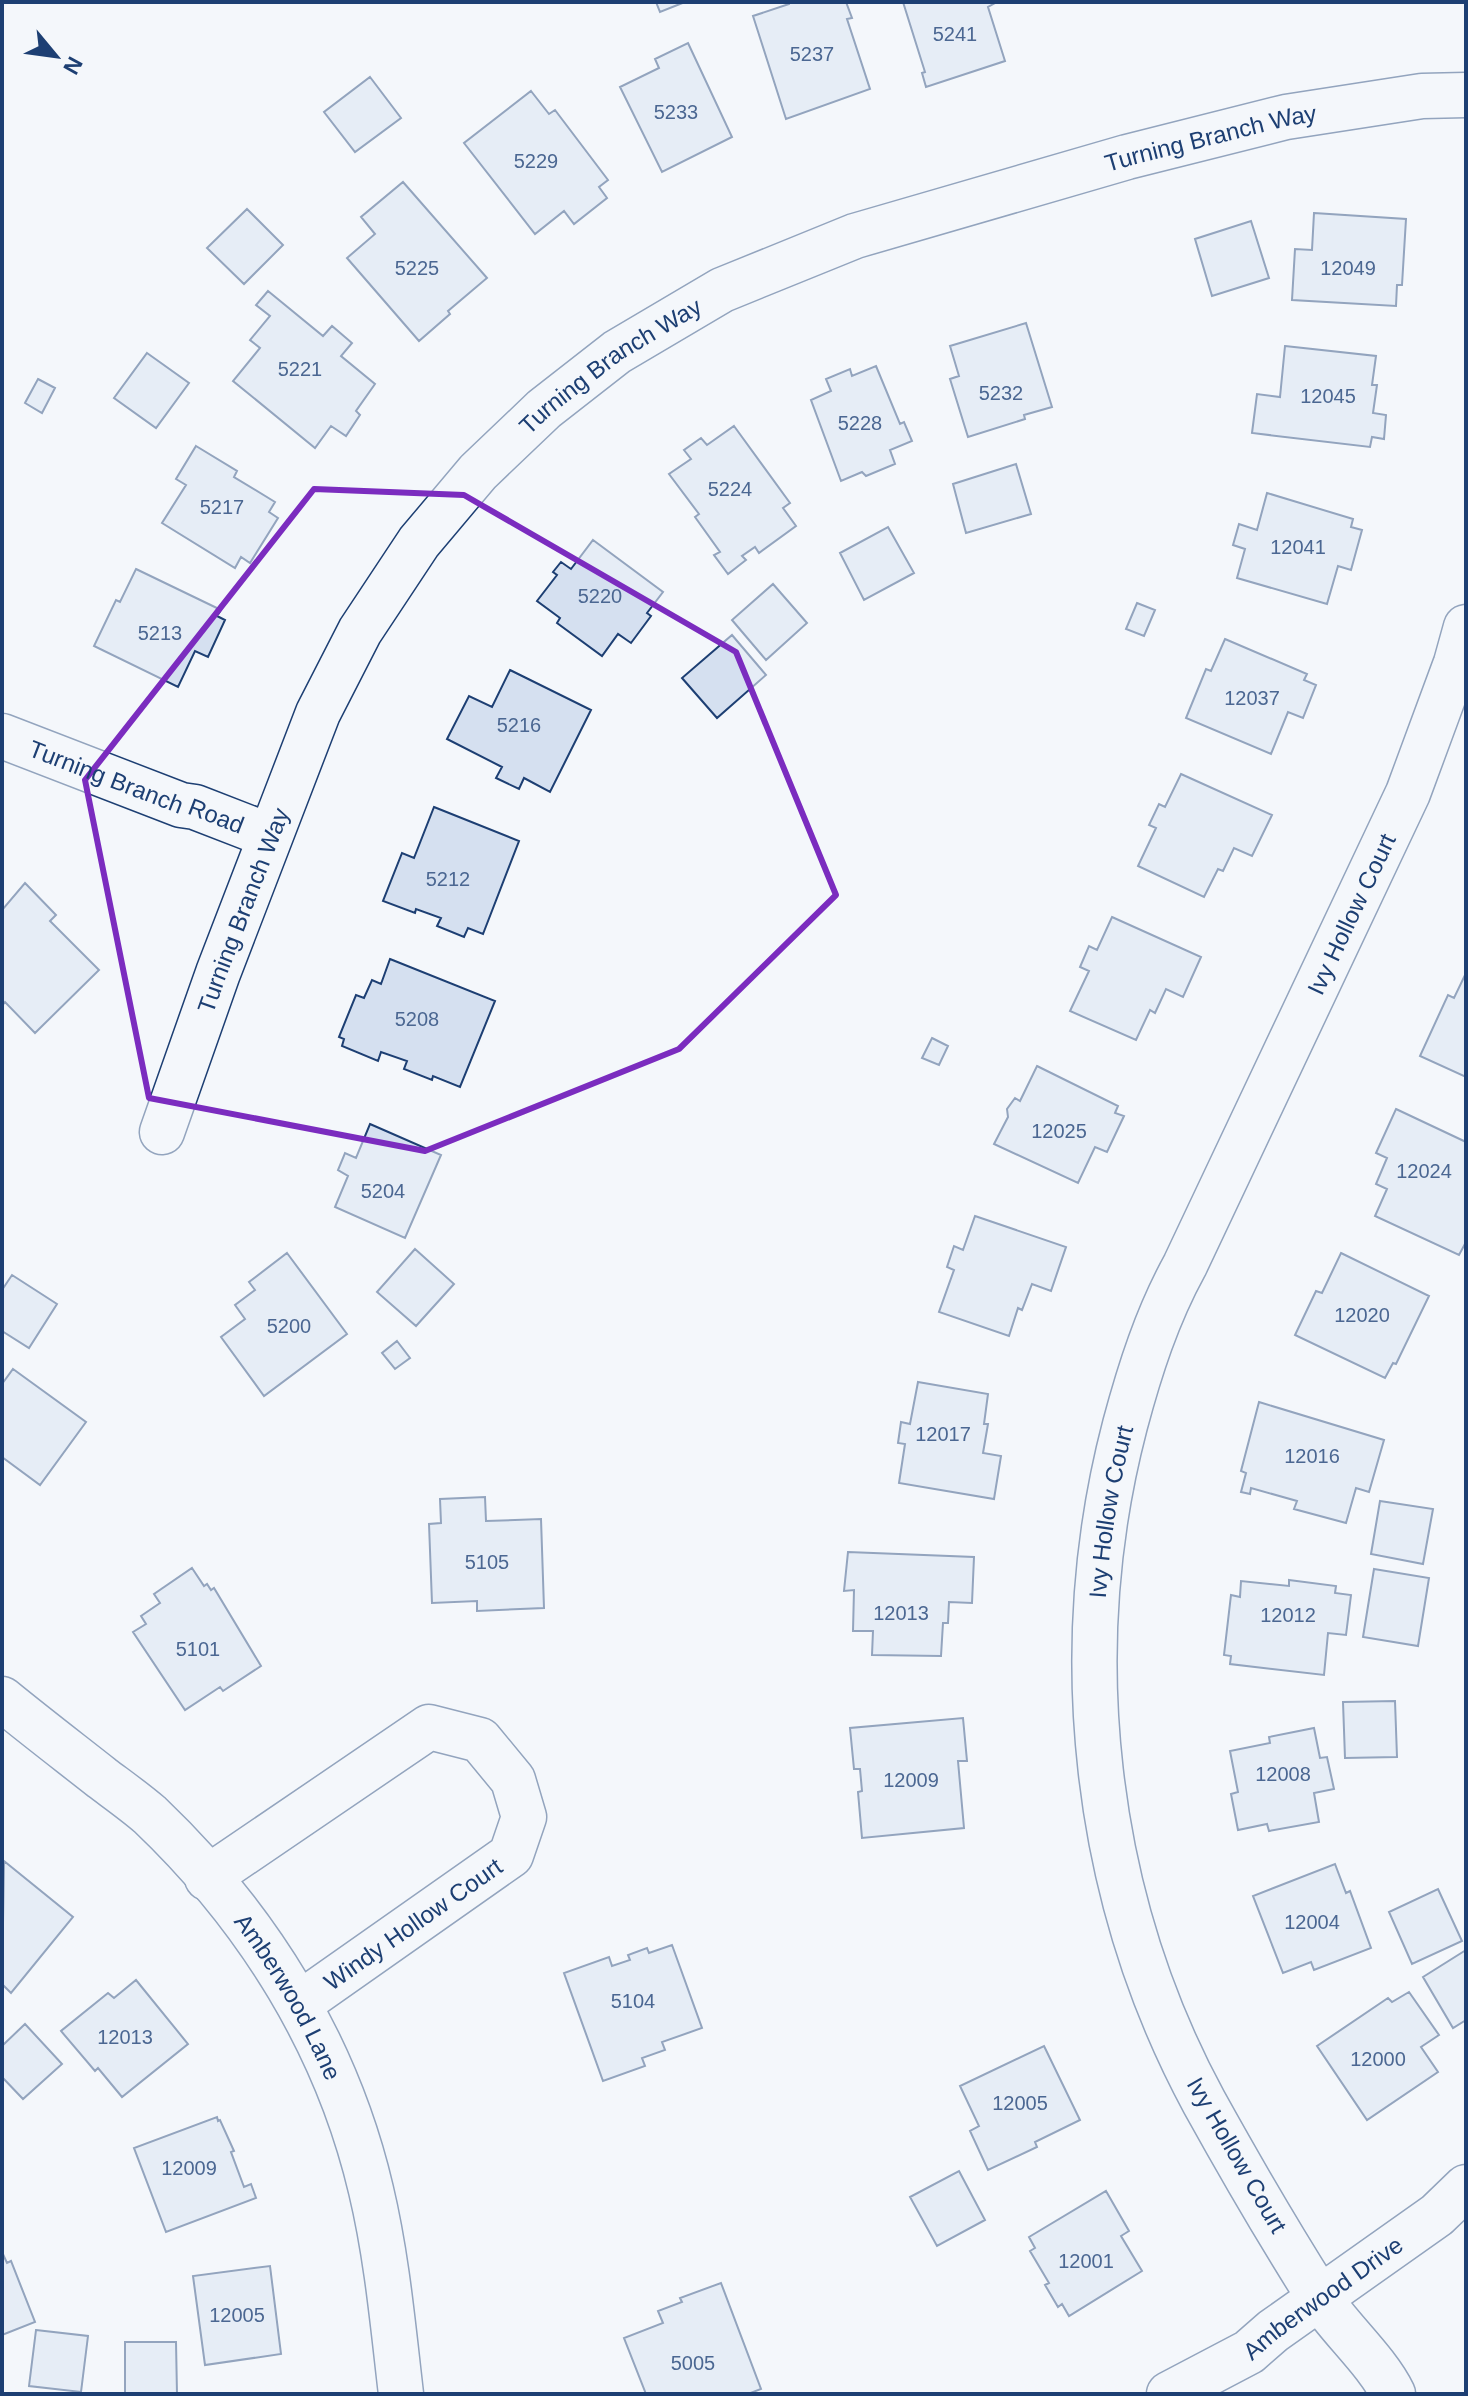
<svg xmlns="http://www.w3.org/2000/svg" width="1468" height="2396" font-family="Arial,sans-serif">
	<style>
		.building { fill: #d5e0f0; stroke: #1d3f73; stroke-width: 2 }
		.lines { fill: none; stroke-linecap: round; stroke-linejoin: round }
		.street-casing { stroke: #1d3f73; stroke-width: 47 }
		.street { stroke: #f4f7fb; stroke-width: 44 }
		.marked { fill: none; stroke: #7b2cbf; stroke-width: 6; stroke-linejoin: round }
		.labels { text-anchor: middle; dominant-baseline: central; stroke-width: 6; stroke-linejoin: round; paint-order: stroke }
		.number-label { font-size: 20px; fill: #4b6792 }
		.street-label { font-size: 24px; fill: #1d3f73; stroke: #f4f7fb }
	</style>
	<rect width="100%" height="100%" fill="#f4f7fb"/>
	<path class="building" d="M656,2H685L660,12Z
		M789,2H846L852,18L847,19L870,89L786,119L753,16L789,4Z
		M903,2H997L988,7L1005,61L926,87L922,73L925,72Z
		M688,43L732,137L662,172L620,87L659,68L655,59Z
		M370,77L401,118L355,152L324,112Z
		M531,91L549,114L555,110L608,180L599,187L607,198L574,224L564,211L535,234L464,143Z
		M403,182L487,278L448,311L450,314L419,341L347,258L375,234L361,217Z
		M247,209L283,245L244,284L207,248Z
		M1314,213L1406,219L1402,285H1397L1396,306L1292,300L1295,249L1312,250Z
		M1251,221L1269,278L1212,296L1195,239Z
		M268,291L323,336L332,326L352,343L341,356L375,384L356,411L360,415L346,436L331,426L315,448L233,381L260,348L250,340L270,316L256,305Z
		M1026,323L1052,407L1024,415L1025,419L968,437L950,379L959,376L950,346Z
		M1285,346L1376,356L1372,385H1377L1373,413L1386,415L1384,439L1372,437L1370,447L1252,433L1257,394L1280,397Z
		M147,353L189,383L156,428L114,398Z
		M876,366L900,424L904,422L912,441L890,450L895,464L866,476L862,472L841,481L811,400L831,391L826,379L850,369L852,376Z
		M38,379L55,388L42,413L25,403Z
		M734,426L790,503L783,508L796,526L759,553L755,547L742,556L746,560L728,574L714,555L720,552L695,517L699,514L669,474L691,459L684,450L701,438L707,445Z
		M196,446L237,471L234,477L275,502L269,512L278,518L250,563L241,557L235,568L162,523L186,485L176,479Z
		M1016,464L1031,514L966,533L953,484Z
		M1267,493L1353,519L1351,527L1362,530L1351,570L1338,566L1327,604L1237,578L1245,549L1233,545L1239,524L1257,530Z
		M888,527L914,573L864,600L840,553Z
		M593,540L663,592L647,613L651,616L631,643L618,634L602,656L557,623L560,618L537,601L557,575L553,572L561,562L571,569Z
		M136,569L221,610L217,616L225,620L208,657L195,651L178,687L94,646L116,600L120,602Z
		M773,584L807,623L766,660L732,620Z
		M1137,603L1155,610L1144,636L1126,629Z
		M732,635L766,675L717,718L682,678Z
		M1225,639L1307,674L1304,680L1316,685L1303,718L1288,712L1271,754L1186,718L1206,669L1211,671Z
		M510,670L591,710L550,792L524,778L519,789L496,778L502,767L447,739L469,696L492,707Z
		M1181,774L1272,815L1252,856L1234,848L1223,871L1218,869L1204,897L1138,866L1156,828L1149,825L1159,804L1165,807Z
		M434,807L519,841L483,934L468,928L464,937L437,926L441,918L416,909L415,913L383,901L402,853L414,858Z
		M25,883L56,915L50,921L99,970L35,1033L5,1002L2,1006V910Z
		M1112,917L1201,957L1183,997L1166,989L1155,1013L1150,1010L1136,1040L1070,1011L1089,971L1080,967L1089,946L1097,950Z
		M390,959L495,1001L460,1087L433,1076L432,1080L404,1069L407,1061L381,1052L378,1061L342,1046L344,1039L339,1037L356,995L364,998L372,980L381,984Z
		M1466,973V1077L1420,1056L1448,995L1454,998Z
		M932,1038L948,1046L939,1065L922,1058Z
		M1037,1066L1118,1106L1115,1113L1124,1116L1107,1152L1095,1147L1078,1183L994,1144L1008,1117L1007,1109L1015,1098L1020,1101Z
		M1396,1109L1466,1142V1242L1459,1255L1375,1216L1387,1189L1376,1184L1387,1158L1376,1153Z
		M370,1124L441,1155L405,1238L335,1207L348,1176L338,1170L345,1153L356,1158Z
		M975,1216L1066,1247L1051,1291L1032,1284L1022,1310L1018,1308L1009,1336L939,1312L954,1270L947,1267L954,1246L963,1250Z
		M415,1249L454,1284L416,1326L377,1292Z
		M287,1253L347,1334L264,1396L221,1337L245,1319L235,1305L255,1290L249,1282Z
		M1341,1253L1429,1296L1396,1364L1393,1363L1385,1378L1295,1335L1316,1291L1322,1293Z
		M12,1275L57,1304L29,1348L2,1331V1290Z
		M397,1341L410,1358L395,1369L382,1353Z
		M13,1369L86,1422L40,1485L2,1457V1384Z
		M918,1382L988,1394L984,1424H988L983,1453L1001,1456L994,1499L899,1483L905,1444L898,1443L901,1422L910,1424Z
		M1259,1402L1384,1440L1369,1492L1356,1488L1346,1523L1294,1509L1297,1501L1251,1488L1250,1494L1241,1492L1246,1473L1241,1471Z
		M485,1497L486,1521L541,1519L544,1608L477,1611V1601L432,1603L429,1524L441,1523L440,1499Z
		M1380,1501L1433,1509L1423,1564L1371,1554Z
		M848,1552L974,1557L972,1603L949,1602L948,1623H943L941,1656L872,1655L873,1631H853L854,1590L844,1591Z
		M192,1568L204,1586L207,1584L211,1590L214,1588L261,1666L223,1691L220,1687L185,1710L133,1632L146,1624L141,1616L160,1603L154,1594Z
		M1374,1569L1429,1578L1418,1646L1363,1637Z
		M1289,1580L1336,1586L1335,1593L1351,1595L1346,1635L1328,1633L1324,1675L1230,1664L1231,1656L1224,1655L1231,1595L1240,1597L1241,1581L1289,1586Z
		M1395,1701L1397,1757L1345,1758L1343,1702Z
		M963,1718L967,1761H958L964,1828L862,1838L858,1792L862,1791L860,1769H854L850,1728Z
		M1314,1728L1320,1758L1327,1757L1334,1789L1314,1793L1319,1822L1269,1831L1267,1824L1238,1830L1231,1794L1238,1792L1230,1751L1270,1743L1269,1737Z
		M4,1861L73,1917L11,1993L2,1984Z
		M1335,1864L1346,1893L1350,1891L1371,1948L1314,1970L1311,1962L1283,1973L1253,1896Z
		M1438,1889L1462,1941L1412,1964L1389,1912Z
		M672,1945L702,2028L662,2042L665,2050L642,2058L645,2066L603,2081L564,1973L609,1957L612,1966L630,1960L628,1955L647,1948L649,1953Z
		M1466,1950V2020L1453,2028L1423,1977Z
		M136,1980L188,2044L122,2097L98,2068L95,2071L61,2031L108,1993L114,1998Z
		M1409,1992L1439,2035L1421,2047L1438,2072L1367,2120L1317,2046L1388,1998L1392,2002Z
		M25,2024L62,2064L23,2099L2,2077V2046Z
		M1044,2046L1080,2120L1035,2142L1037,2147L988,2170L970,2131L979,2126L960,2086Z
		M217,2117L218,2121L220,2120L234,2151L231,2152L244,2187L251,2184L256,2198L166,2232L134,2148Z
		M959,2171L985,2220L937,2246L910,2197Z
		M1106,2191L1129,2231L1121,2236L1142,2271L1069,2316L1062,2304L1058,2307L1045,2285L1049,2283L1030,2251L1035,2248L1029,2237Z
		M2,2252L7,2263L11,2261L35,2322L2,2335Z
		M270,2266L281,2354L205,2365L193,2276Z
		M721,2283L761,2389L748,2394H646L624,2338L663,2323L658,2311L682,2302L680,2298Z
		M36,2330L88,2336L81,2392L29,2386Z
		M125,2342H176L177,2394H125Z"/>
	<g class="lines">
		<defs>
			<g id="street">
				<path id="s1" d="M2,736L181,805L195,807L270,836"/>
				<path id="s2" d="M162,1132L218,973L318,713L360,631L419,542L478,472L544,409L617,352L722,290L855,236L1127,157L1286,117L1422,96L1466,95"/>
				<path id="s3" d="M2,1699C35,1726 69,1752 102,1778C118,1790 135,1802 150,1815C258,1918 337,2045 371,2190C387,2257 393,2326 401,2394"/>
				<path d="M207,1878L429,1727L480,1740L513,1780L524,1817L511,1855L299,2004"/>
				<path id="s4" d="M1169,2394L1249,2352L1273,2331L1437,2215L1466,2187"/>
				<path id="s5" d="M1393,2394C1377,2361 1340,2329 1319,2297C1279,2234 1240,2167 1204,2102C1093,1897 1066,1650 1125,1425C1140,1369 1157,1316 1185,1265L1408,793L1456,663L1466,627"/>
			</g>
		</defs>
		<use href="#street" class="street-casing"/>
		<use href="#street" class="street"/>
	</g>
	<path d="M0 0H1468V2396H0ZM314,489L464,495L736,652L836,895L679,1049L425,1151L149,1098L85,780Z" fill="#f4f7fb" fill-opacity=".55" fill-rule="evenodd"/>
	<path class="marked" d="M314,489L464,495L736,652L836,895L679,1049L425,1151L149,1098L85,780Z"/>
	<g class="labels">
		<g class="number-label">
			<text x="955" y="34">5241</text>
			<text x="812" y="54">5237</text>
			<text x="676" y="112">5233</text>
			<text x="536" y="161">5229</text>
			<text x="417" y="268">5225</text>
			<text x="1348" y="268">12049</text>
			<text x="300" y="369">5221</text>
			<text x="1001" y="393">5232</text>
			<text x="1328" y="396">12045</text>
			<text x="860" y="423">5228</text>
			<text x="730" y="489">5224</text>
			<text x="222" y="507">5217</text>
			<text x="1298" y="547">12041</text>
			<text x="600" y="596">5220</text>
			<text x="160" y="633">5213</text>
			<text x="1252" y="698">12037</text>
			<text x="519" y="725">5216</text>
			<text x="448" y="879">5212</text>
			<text x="417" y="1019">5208</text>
			<text x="1059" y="1131">12025</text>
			<text x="1424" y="1171">12024</text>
			<text x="383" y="1191">5204</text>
			<text x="1362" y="1315">12020</text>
			<text x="289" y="1326">5200</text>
			<text x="943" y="1434">12017</text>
			<text x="1312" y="1456">12016</text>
			<text x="487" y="1562">5105</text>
			<text x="901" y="1613">12013</text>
			<text x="1288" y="1615">12012</text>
			<text x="198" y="1649">5101</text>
			<text x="1283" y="1774">12008</text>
			<text x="911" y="1780">12009</text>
			<text x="1312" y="1922">12004</text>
			<text x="633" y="2001">5104</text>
			<text x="125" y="2037">12013</text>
			<text x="1378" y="2059">12000</text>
			<text x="1020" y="2103">12005</text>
			<text x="189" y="2168">12009</text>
			<text x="1086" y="2261">12001</text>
			<text x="237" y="2315">12005</text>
			<text x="693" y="2363">5005</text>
		</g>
		<g class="street-label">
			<text stroke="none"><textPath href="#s2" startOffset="1556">Turning Branch Way</textPath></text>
			<text stroke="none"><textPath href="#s2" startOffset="908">Turning Branch Way</textPath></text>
			<text stroke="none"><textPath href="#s1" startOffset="144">Turning Branch Road</textPath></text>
			<text stroke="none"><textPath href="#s2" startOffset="236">Turning Branch Way</textPath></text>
			<text stroke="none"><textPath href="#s5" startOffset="1606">Ivy Hollow Court</textPath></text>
			<text stroke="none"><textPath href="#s5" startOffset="958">Ivy Hollow Court</textPath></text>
			<text transform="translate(413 1924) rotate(-35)">Windy Hollow Court</text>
			<text stroke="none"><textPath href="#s3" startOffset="418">Amberwood Lane</textPath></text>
			<text transform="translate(1237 2155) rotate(60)">Ivy Hollow Court</text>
			<text stroke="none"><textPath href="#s4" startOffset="182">Amberwood Drive</textPath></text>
		</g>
	</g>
	<rect width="1468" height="2396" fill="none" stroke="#1d3f73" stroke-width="8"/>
	<g transform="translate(56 56) rotate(119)" stroke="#f4f7fb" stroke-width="6" paint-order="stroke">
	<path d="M0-6L14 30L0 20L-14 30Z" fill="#1d3f73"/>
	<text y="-12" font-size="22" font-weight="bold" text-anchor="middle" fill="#1d3f73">N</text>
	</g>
</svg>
